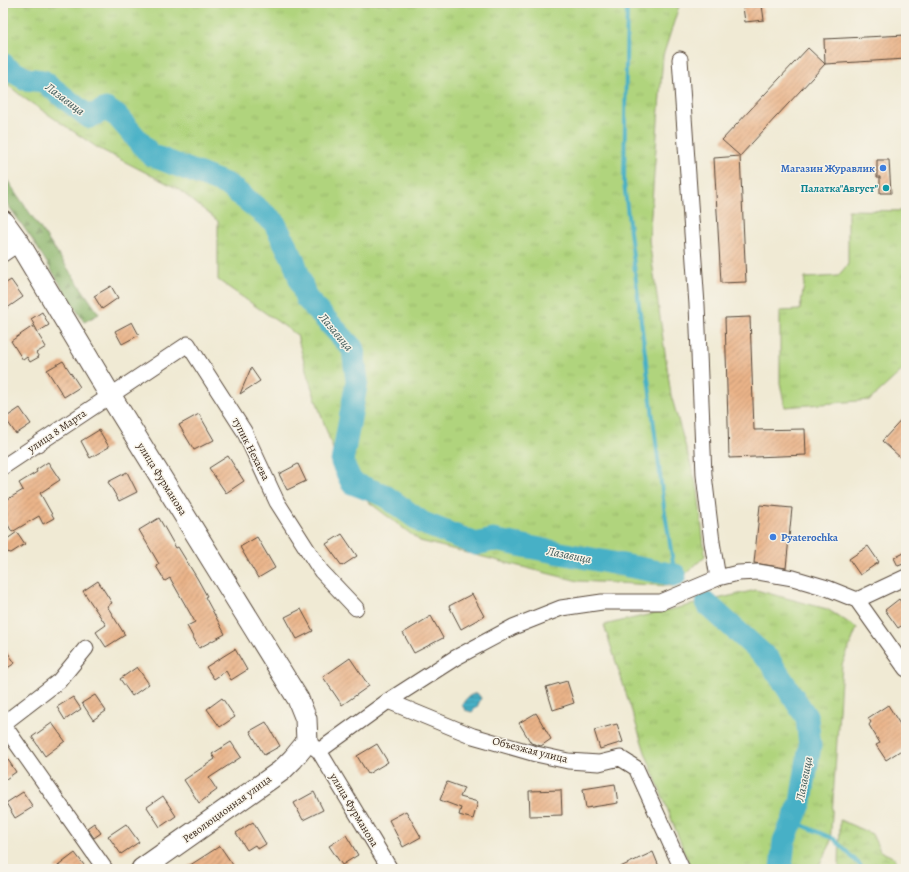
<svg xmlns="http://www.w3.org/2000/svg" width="909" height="872" font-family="Alegreya,serif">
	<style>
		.grass { fill: url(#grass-tufts); stroke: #767f4e }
		.forest { fill: url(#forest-firs); stroke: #647045 }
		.wetland { fill: url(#wetland-marsh); stroke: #767f4e }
		.water { fill: url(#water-rules); stroke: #416d72 }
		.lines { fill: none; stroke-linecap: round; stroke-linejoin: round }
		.stream { stroke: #47b0c6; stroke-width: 4 }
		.river { stroke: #47b0c6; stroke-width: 23 }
		.building { fill: url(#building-hatch) }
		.street-casing { stroke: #564739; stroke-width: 17 }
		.secondary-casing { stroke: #564739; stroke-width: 23 }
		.street { stroke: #fff; stroke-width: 15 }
		.secondary { stroke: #fff; stroke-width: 21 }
		.shop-dot { fill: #3f7fe0; stroke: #f7f3e8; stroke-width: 1.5 }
		.culture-dot { fill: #0f9aa8; stroke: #f7f3e8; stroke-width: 1.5 }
		.labels { text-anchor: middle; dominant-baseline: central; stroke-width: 3; stroke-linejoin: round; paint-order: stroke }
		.shop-label { font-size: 11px; font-weight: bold; fill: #366cbe; stroke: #f7f3e8; text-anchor: end }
		.culture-label { font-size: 11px; font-weight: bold; fill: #0d838f; stroke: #f7f3e8; text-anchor: end }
		.street-label { font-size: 11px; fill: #3b2a1e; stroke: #f7f3e8 }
		.water-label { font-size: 12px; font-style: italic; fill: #3f5959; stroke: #f7f3e8 }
	</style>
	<defs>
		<pattern id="grass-tufts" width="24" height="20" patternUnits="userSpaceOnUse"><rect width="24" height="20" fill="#b0d47d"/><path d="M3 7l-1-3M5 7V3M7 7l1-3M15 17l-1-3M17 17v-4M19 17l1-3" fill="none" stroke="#98b66c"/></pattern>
		<pattern id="forest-firs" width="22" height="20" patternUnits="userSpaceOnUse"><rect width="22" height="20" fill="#8cb66c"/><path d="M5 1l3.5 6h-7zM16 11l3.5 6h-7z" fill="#749458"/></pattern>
		<pattern id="wetland-marsh" width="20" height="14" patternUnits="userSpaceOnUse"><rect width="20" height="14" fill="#b0d47d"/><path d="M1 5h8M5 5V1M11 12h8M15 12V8" fill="none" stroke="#98b66c"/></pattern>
		<pattern id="water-rules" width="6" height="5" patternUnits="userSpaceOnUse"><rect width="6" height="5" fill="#47b0c6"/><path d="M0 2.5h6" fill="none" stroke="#3c8fa0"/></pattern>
		<pattern id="building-hatch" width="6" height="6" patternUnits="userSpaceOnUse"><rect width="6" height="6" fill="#eab489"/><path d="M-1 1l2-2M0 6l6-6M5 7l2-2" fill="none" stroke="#bf936f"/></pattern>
	</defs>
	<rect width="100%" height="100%" fill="#f7f3e8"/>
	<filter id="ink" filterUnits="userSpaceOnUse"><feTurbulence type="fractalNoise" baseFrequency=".025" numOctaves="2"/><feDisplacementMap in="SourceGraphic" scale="8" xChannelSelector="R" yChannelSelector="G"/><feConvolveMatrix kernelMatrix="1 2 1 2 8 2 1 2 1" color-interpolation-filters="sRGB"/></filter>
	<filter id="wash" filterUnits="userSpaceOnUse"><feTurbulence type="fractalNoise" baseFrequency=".012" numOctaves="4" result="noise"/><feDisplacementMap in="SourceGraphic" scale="16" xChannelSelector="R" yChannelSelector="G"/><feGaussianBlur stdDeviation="0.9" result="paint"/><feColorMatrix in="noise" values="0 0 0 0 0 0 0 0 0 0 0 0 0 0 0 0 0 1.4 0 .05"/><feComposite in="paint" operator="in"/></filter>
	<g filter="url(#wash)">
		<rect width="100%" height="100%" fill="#f0ead4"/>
		<path class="grass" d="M3,3H680L663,56L649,240L671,395L698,490L705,556L673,586L578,581L420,541L345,484L308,377L297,335L218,280V221L178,189L98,148L24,98L3,81Z
			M848,210L906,211V367L870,400L785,407L780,383V311L800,310L805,278L838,276L848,264Z
			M756,590L827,609L857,628L842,665L830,845L817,869H691L645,752L604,625Z"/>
		<path class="forest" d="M3,174L99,314L84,322L32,239L3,198Z"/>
		<path class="wetland" d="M840,820L872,834L880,851L895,858L897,869H839Z"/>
		<path class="water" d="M477,693L481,698L477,707L472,712L465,710L462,705C466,698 469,695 477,693Z"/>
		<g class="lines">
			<path class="stream" d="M627,3L624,183L664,507L675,575
				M793,821L834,839L860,865L863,869"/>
			<path class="river" d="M3,64L5,67L26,79L43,81L89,117L106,109L117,116L151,155L228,185L274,222L294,261L306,298L353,349L357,381L342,462L352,483L384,495L423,523L476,544L493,540L675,575
				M707,604L769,660L807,718L810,746L801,802L784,841L781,869"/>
		</g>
		<g id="blocks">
			<path class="building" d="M762,5L764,20L745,22L743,7Z
				M906,35V59L825,64L824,39Z
				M808,48L825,64L740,156L722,140Z
				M740,156L746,282L721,283L714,158Z
				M877,160H889L891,193H880V177H877Z
				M11,280L23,297L3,311V285Z
				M111,286L118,298L102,309L94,296Z
				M42,312L49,325L38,332L31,319Z
				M750,317L754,430L805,429L806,455L729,458L725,318Z
				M132,322L139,335L122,344L115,331Z
				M33,326L46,347L36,353L39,357L30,362L27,357L23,360L11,341Z
				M63,361L80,387L64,397L47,370Z
				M251,368L260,381L240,394Z
				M20,408L31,424L16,434L5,418Z
				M199,414L214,440L194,450L179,425Z
				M906,415V452L901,458L882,441Z
				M99,430L109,447L90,458L81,441Z
				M228,456L244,481L226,493L209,468Z
				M48,462L60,480L40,493L54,518L43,524L39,516L12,532L3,516V502L23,490L19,483L37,472L36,470Z
				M298,464L306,481L287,490L279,474Z
				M127,472L137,492L119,501L108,482Z
				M760,505L792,508L786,568L754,563Z
				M159,518L176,548L178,547L197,578L207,596L205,597L225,634L199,648L187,626L195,622L170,578L165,581L156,566L159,564L139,530Z
				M17,532L25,544L11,553L3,551V542Z
				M342,534L357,556L342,566L326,544Z
				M257,537L275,568L258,578L240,547Z
				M868,546L879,562L860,575L849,559Z
				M906,552V563L898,566L894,558Z
				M98,581L112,603L107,606L125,635L106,647L96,632L106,625L83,591Z
				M472,594L484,616L461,629L449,606Z
				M899,599L906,609V623L898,628L885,610Z
				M301,609L313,631L297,639L285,617Z
				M431,616L443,638L414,653L403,633Z
				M3,646L15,663L3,671Z
				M235,649L247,670L231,680L226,671L214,679L206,667Z
				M350,658L369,686L342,705L323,677Z
				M137,667L149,684L132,696L120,679Z
				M567,681L574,703L553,710L546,687Z
				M95,695L106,711L93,720L82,703Z
				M73,697L81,709L65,720L57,707Z
				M222,698L235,717L220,727L207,709Z
				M888,705L906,734V747L886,760L876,745L880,743L869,725L871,722L868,718Z
				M536,713L551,739L541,746L531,743L519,723Z
				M266,722L280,746L264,755L250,731Z
				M52,723L65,741L45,756L32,737Z
				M617,724L623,742L600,749L594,730Z
				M231,742L241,757L209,778L217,790L199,803L184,780L215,759L212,754Z
				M377,744L388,762L368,774L357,756Z
				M3,752L16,772L3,781Z
				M447,782L464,788L460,797L478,802L473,819L459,815L461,808L440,800Z
				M615,784L618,803L586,808L583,789Z
				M561,790L562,815L530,816L529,791Z
				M23,792L33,807L15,818L6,803Z
				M314,792L323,810L303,820L294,803Z
				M163,796L176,816L160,827L147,807Z
				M406,811L421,837L403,847L389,820Z
				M253,822L266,844L258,849L255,845L247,850L236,833Z
				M94,823L101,833L94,838L87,828Z
				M126,824L139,842L121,854L108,836Z
				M346,835L358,855L342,865L329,846Z
				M220,846L233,865L226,869H184Z
				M653,852L660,869H616Z
				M75,853L87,869H54Z"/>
		</g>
	</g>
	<g filter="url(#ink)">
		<use href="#blocks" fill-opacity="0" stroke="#564739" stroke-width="1"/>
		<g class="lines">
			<defs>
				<path id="street" d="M680,59L697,305L704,475L712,542L718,578
					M3,254L19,243
					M3,467L188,344L244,431L277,502L321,571L356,608
					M857,600L906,669
					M388,701L473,736L536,754L568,761L599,763L620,758L636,768L682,869
					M3,724L105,869
					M3,724L59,681L86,648
					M307,742L319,751L388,701L455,658L513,627L561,608L602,602H661L718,578L738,573L758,572L793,578L827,588L857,600L906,577
					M319,751L390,869"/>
				<path id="secondary" d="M3,221L19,243L110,395L298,699L306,719L307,742L293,759L281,771L142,869"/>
			</defs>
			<use href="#street" class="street-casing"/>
			<use href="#secondary" class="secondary-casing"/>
			<use href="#street" class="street"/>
			<use href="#secondary" class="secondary"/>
		</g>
	</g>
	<g class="shop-dot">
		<circle cx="883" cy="168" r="4"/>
		<circle cx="773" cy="537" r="4"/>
	</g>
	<circle class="culture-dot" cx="886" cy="188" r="4"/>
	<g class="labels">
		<g class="shop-label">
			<text x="875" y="168">Магазин Журавлик</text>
			<text x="781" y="537" text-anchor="start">Pyaterochka</text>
		</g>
		<g class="culture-label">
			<text x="878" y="188">Палатка"Август"</text>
		</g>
		<g class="street-label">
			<text transform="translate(57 431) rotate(-34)">улица 8 Марта</text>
			<text transform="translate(251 449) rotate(63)">тупик Нехаева</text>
			<text transform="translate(162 479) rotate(58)">улица Фурманова</text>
			<text transform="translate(530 750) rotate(14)">Объезжая улица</text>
			<text transform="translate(227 809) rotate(-36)">Революционная улица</text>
			<text transform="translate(354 810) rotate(59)">улица Фурманова</text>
		</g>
		<g class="water-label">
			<text transform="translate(65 99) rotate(37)">Лазавица</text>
			<text transform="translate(336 332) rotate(50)">Лазавица</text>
			<text transform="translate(569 555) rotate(11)">Лазавица</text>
			<text transform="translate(804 779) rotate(-79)">Лазавица</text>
		</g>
	</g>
	<rect width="909" height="872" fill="none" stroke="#f7f3e8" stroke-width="16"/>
</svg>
